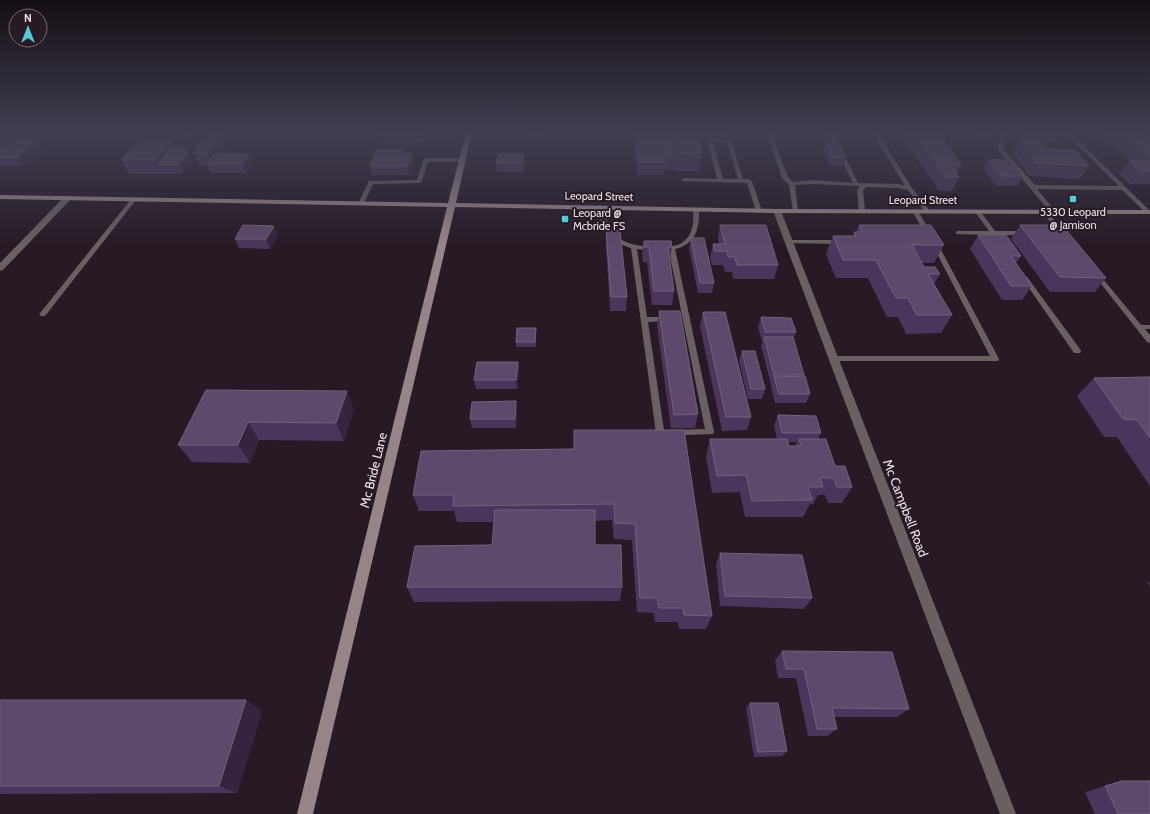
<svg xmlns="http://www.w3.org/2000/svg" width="1150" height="814" font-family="Cabin,sans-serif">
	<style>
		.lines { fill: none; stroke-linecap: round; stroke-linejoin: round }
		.lane { fill: #6a6063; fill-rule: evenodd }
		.street { fill: #6a6063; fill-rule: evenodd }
		.secondary { fill: #958589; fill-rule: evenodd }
		.wall { fill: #4a365c; fill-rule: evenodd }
		.shaded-wall { fill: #35233f }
		.building { fill: #5c496b; stroke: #72617f }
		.poi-dot { fill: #52cbd9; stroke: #271a25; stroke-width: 1.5 }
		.labels { text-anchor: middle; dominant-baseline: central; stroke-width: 4; stroke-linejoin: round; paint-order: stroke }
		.far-street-label { font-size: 11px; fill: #ece3ea; stroke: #271a25 }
		.far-poi-label { font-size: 11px; fill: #ece3ea; stroke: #271a25 }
		.street-label { font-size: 13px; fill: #ece3ea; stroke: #271a25 }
	</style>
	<rect width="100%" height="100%" fill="#271a25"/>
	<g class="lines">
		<path class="lane" d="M766,132H771L788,177L793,182L813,180L853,183L828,132H833L858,183L899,184L905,186L872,132H877L912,188L930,211L929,212H925L908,190L899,188L866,187L863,190L865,211L862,213L859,211L857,190L860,186L813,184L795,185L798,211L797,212H793L789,185L782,178Z
			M1001,132H1006L1003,149L1035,185L1119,186L1070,138L1051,132H1059L1074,136L1150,211V213H1146L1122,190L1037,189L1056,212L1055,213H1051L997,149Z
			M710,138L731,140L743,179H749L752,181L762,211L761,212L759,213L756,211L747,183L682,181L681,180L684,178L717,179L707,140ZM713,142H727L738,179H723Z
			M426,158H462L465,160L462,162H428L421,183L373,184L363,205L358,204L369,181L417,180L423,160Z
			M134,197L136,198V200L45,316H41L39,314L41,312L132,198Z
			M600,205L603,207C608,231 617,243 642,246C647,247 653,246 657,249L654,251L637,249L647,317H667L671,319L667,321L648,322L664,430L705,429L669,251L665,249C669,246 675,246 680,244C693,237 694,223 693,210L696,208L699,210C700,228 695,245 675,249L714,432L713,434L660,436L657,435L656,433L631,248C609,241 602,229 597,207Z
			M915,209L918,211L931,233L930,234L928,235L925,233L912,211Z
			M978,210L980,211L995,231H1025L1028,233L1025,235H998L1004,244L1001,246L999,245L991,235L956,234V232L958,231H989L975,212Z
			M1045,210L1047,211L1064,232V234H1060L1043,213V211Z
			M789,240H840L843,242L840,244L787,243L786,242Z
			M935,242L938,244L999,359L998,361H831L830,359L834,356H990L932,244Z
			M1096,272L1098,273L1141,325H1150V329H1145L1150,335V343L1147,342L1094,275L1093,274Z
			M1025,276L1027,277L1080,349L1081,351L1080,353H1074L1022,278Z"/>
		<path class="street" d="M65,196L72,198L3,270L0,271V263Z
			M774,209H777L781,211L1016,814H1000L773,211Z"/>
		<path class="secondary" d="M466,132H472L456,203L777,209L1150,210V214L777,213L455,207L313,814H297L447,207L0,199V195L448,203Z"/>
	</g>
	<path class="wall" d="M0,132L19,138L39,137L45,146L24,166H0Z
		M180,132H236L222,154H249L253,163L246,173H211L208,166H200L193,153L197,148L195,145L201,142L207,134H197L194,137H182Z
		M377,132H428L425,143L380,142Z
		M528,132H545L544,138H528Z
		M668,132H698L702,153L699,171H678L673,170L672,163L671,170H664V175H638L634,146L635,133H668Z
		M700,132H729L728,138H701Z
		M899,132H937L961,165L957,174L959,177L952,191H939L907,144L908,142H906Z
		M975,132H992L990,136H979Z
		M1022,132H1030L1038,134L1036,132H1065L1059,141H1045L1041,137L1040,143L1044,148L1089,166L1080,179L1029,176L1013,153L1016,144Z
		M1098,132H1139L1150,141V184H1130L1119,174L1129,161H1131Z
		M826,141L846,157L843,166H830L823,150Z
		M176,146H185L187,152H189L194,161L183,174H129L121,160Z
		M403,153L414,162L409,175H372L370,166Z
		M498,154L525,164L524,172H497L496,163Z
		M988,160L1023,176L1018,186H996L983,169Z
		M720,225L778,265L774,279H733L732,272H725L723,265H712L710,258L713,244H719L718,239Z
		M859,225L944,245L934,263H922L924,267L940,274L934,284L952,315L941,333L906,334L898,317H887L868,278H836L826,254L833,236H853L854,232H856Z
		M1020,225L1106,278L1095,292H1050L1011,239Z
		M606,230L627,297L626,311H610L606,244Z
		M278,235L270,249L239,248L235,239Z
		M978,235L1021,256L1016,263L1032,286L1022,300H1002L970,249Z
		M691,238L714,283L712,293H698L689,248Z
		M644,241L672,247L670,261L674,291L672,305H652L647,262H643L642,255Z
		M659,311L698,414L695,428H671L657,326Z
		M703,312L751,417L747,430L722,431L700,326Z
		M761,317L796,332L793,339L804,375V376L810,394L806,403H775L771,386V384L761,346L763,341H762L758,327Z
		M536,328V347H516V342Z
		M742,351L765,389L762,399H748L739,360Z
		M518,362L519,372L517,389H476L474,380Z
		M1150,377V486L1117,437H1104L1077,396L1094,378Z
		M206,390L354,409L344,441L259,440L250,463L192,462L178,445Z
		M516,401L517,411L516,428H472L470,419Z
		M778,415L821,433L818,439L835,466L852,487L842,503H828L825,495H818L813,504H810L803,517H745L740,492L712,493L706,457L710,439H777L774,425ZM788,442H797L795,446H789Z
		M574,449L712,616L706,629H679L678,622H655L654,613L637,612L632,540L614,539L612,520L595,521V545L622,587L620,601L414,602L407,587L492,545L494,522H457L454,511H419L413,495Z
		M720,553L812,598L804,609L720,606L716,564Z
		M1150,582V587L1148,583Z
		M782,651L909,709L897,717H834L837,729L827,736H808L796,678H778L775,660Z
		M0,700L262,711L237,793L0,794Z
		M750,703L787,751L782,756L754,757L746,708Z
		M1122,781L1150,814H1095L1085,792Z"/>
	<path class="shaded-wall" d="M0,132H25L0,154Z
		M192,132H196L197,134L194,137Z
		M222,132H236L215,164H213L207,153Z
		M423,132H428L425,143Z
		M39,137L45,146L24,166L18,157Z
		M172,139L179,152L157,165L155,160Z
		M185,146L188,153L189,152L194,161L183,174L179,165L180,152Z
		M412,153L414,162L409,175L407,166Z
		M249,154L253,163L246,173L242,164Z
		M524,154L525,164L524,172L523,163Z
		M274,226L278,235L270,249L266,239Z
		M518,362L519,372L517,389L516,380Z
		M347,391L354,409L344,441L336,423Z
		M516,401L517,411L516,428L515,419Z
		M248,422L259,440L250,463L238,445Z
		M246,700L262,711L237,793L219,786Z"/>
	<path class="building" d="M209,132H222L207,153H193L199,145H195L198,142H201Z
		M672,132H698L702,153L680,154L675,152Z
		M914,132H937L961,165H950L959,177H946Z
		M1023,132H1030L1042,134L1040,143L1044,148L1075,150L1089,166L1037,163L1021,140Z
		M1122,132H1139L1150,141V156Z
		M635,133H668L673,157H664L665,162H639Z
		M39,137L18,157H0V149L13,138Z
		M141,139H172L155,160H121Z
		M826,141H838L846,157H833Z
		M172,146H185L180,152H189L179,165H157Z
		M377,149H402L400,153H412L407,166H370Z
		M214,154H249L242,164H207Z
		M498,154H524L523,163H496Z
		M988,160H1010L1023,176H1001Z
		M1129,161H1150V171H1140Z
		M243,225L274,226L266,239H235Z
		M720,225H766L778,265H737L735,257H728L727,251H715L713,244H725Z
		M859,225H931L944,245H912L924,267H935L940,274H928L952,315H917L908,298H896L876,260H843L833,236H856L854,232H862Z
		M1020,225H1062L1106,278L1060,277Z
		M606,230H620L627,297H611Z
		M978,235H1006L1021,256H1011L1032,286H1011Z
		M691,238H704L714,283H700Z
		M644,241H671L672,247H668L674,291H654L649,247H644Z
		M659,311H680L698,414L674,415Z
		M703,312H725L751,417H726Z
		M761,317L791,318L796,332H765Z
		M517,328H536L535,342H516Z
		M764,337H793L804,375H774Z
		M742,351H755L765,389H751Z
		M477,362H518L516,380H474Z
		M805,376L810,394H779L774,377Z
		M1150,377V438L1137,420L1123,419L1094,378Z
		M206,390L347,391L336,423L248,422L238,445H178Z
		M516,401L515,419H470L472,402Z
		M778,415L816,416L821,433H782Z
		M574,430H684L712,616L684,615L683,608H659L657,598H640L635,524L615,523L614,504L453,506L454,495H413L421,451L574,449Z
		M710,439H787L789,446H801L799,439H826L835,466H845L852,487H837L834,478H820L823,487H808L812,500L752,501L746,475L717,476Z
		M495,510H595V545H621L622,587H407L415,546L492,545Z
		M720,553L802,555L812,598L725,596Z
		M782,651L892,652L909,709L832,708L837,729H817L804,669H786Z
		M0,700H246L219,786H0Z
		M750,703H778L787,751L758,752Z
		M1122,781H1150V814H1118L1105,786Z"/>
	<linearGradient id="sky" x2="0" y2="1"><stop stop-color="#150e14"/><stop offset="0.54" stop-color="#413e51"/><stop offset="1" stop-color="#413e51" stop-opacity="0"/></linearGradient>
	<rect width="1150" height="246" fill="url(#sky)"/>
	<g class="poi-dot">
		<rect x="1069" y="195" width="8" height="8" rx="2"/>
		<rect x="561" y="215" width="8" height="8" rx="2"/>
	</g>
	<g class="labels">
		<g class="far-street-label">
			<text transform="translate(599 196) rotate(1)">Leopard Street</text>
			<text x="923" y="200">Leopard Street</text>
		</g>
		<g class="far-poi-label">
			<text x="1073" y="212">5330 Leopard<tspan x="1073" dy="13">@ Jamison</tspan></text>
			<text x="573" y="213" text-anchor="start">Leopard @<tspan x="573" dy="13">Mcbride FS</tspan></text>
		</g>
		<g class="street-label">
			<text transform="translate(373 470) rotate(-76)">Mc Bride Lane</text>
			<text transform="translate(906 508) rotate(69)">Mc Campbell Road</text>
		</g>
	</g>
	<g transform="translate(28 28)"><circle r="19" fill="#271a25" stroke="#766a74"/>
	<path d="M0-3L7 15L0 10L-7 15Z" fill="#52cbd9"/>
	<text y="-6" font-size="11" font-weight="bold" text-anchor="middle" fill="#ece3ea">N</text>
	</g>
</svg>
